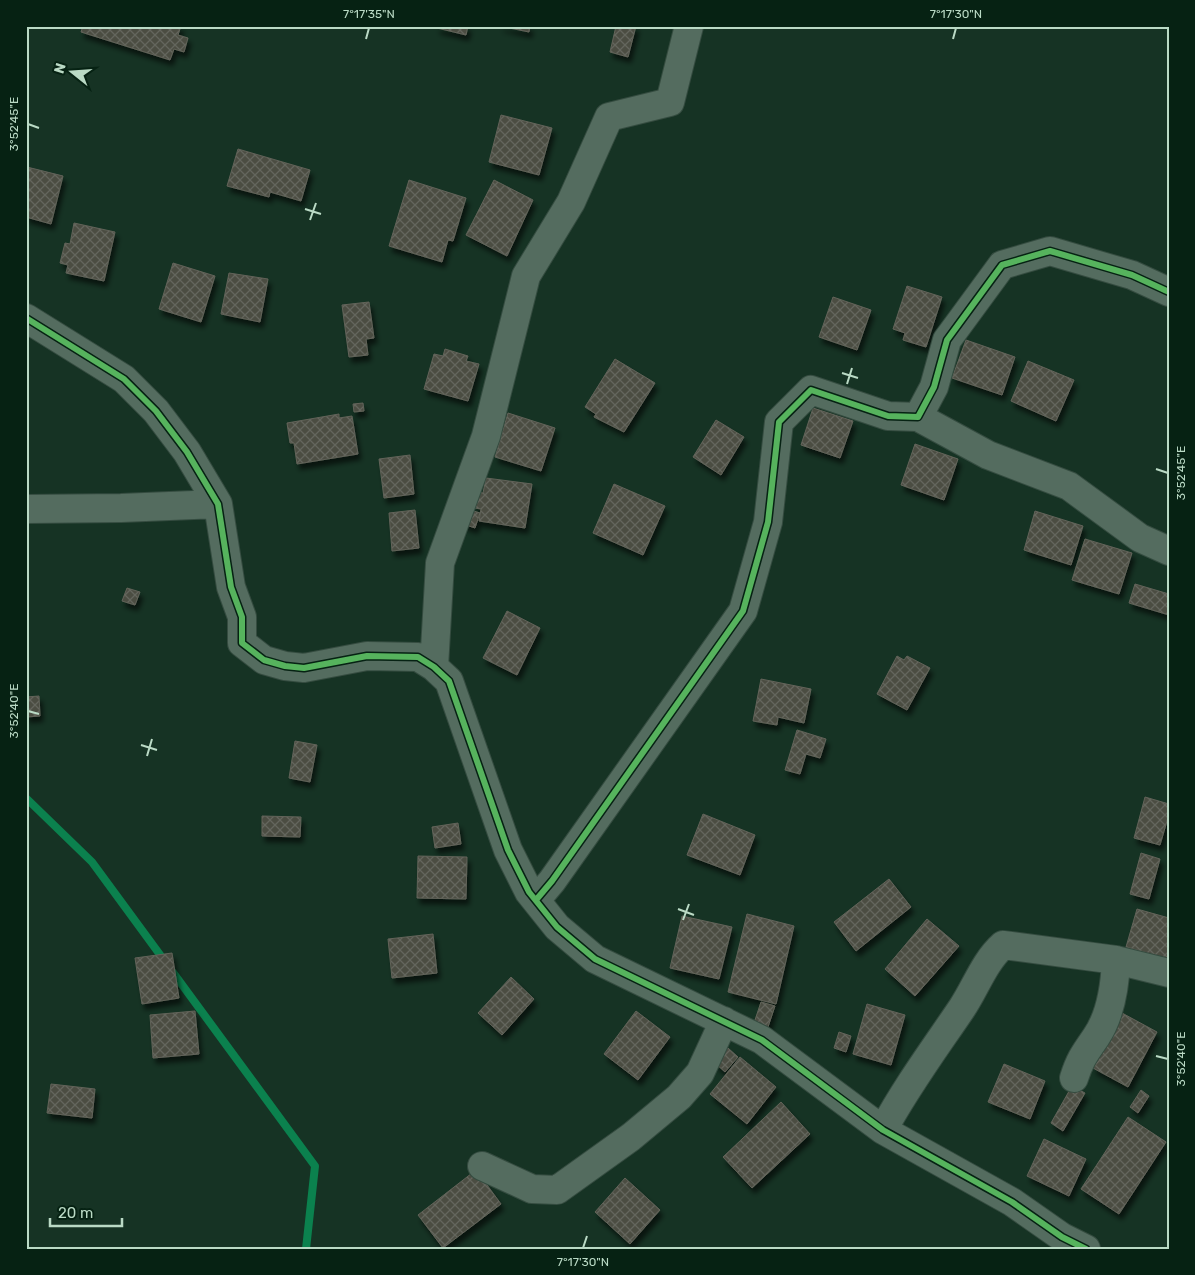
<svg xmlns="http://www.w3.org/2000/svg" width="1195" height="1275" font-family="Rubik,sans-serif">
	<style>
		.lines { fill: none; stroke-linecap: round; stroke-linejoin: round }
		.stream { stroke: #0b814e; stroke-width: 8 }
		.building { fill: url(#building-cross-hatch); stroke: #626359; filter: url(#shadow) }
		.street-casing { stroke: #354c40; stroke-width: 30 }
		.street { stroke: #546c5f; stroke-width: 28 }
		.cycleway-casing { stroke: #062213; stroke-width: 9 }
		.cycleway { stroke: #56b35d; stroke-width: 6 }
		.ticks { fill: none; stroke: #badac5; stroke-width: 2 }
		.neatline { fill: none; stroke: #badac5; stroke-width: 2 }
		.ticks-label { font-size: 12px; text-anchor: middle; fill: #badac5 }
	</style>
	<defs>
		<pattern id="building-cross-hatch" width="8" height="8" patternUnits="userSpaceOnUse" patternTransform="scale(1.25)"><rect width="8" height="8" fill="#4c4d43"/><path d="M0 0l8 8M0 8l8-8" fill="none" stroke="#64665d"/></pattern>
		<filter id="shadow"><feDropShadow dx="3" dy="5.5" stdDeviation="2.5" flood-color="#0009"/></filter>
	</defs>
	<rect width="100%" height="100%" fill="#163324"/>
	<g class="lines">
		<path class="stream" d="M26,798L92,862L315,1166L306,1249"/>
	</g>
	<path class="building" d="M83,26H181L178,35L188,38L184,52L174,49L170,60L81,32Z
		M437,26H468L466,35L437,28Z
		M500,26H530L529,32Z
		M616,26H636L628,57L610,52Z
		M501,115L552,128L539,175L489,162Z
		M238,149L310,170L301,201L270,192L269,197L227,186Z
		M27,167L63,176L51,224L26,217Z
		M409,180L466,198L453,241L448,240L442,262L389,246Z
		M494,180L533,200L507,256L466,235Z
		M74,223L115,232L104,281L66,273L68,265L60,263L65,243L70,244Z
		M173,263L215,276L201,322L159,309Z
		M229,273L268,279L260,322L221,314Z
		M907,286L942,297L926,347L903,340L905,333L893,329Z
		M833,297L871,310L857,350L819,337Z
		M369,302L374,338L366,339L368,355L349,357L342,305Z
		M966,340L1015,357L1002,395L952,378Z
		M445,349L468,356L466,361L479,364L468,401L424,389L434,354L443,356Z
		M615,359L655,383L624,432L594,417L596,414L585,407Z
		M1028,361L1074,380L1056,421L1011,401Z
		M363,403L364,411L354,412L353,404Z
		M813,408L853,421L840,458L801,445Z
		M508,413L555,428L541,471L495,457Z
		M339,414V418L352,416L358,454L297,464L294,443H290L287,423Z
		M716,420L744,437L721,475L693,457Z
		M915,444L958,459L944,500L901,485Z
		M410,455L414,494L384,498L379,459Z
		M486,478L532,484L525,528L479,521L481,509L475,508L477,492L483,493Z
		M614,484L665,506L643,555L593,533Z
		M467,509L480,513L475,528L463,524Z
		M415,510L419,548L392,551L389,513Z
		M1035,511L1083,526L1071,565L1024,550Z
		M1085,539L1132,553L1119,594L1072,580Z
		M1135,584L1169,594V615L1129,603Z
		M127,588L140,592L135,605L122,601Z
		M507,611L540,628L517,675L483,658Z
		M897,656L904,660L907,656L930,668L907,710L877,694Z
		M761,679L811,689L804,723L778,717L777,725L753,721Z
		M39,696L40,716L26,717V697Z
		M797,730L826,739L820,758L806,754L800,774L785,770Z
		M295,741L317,745L310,782L289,778Z
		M1145,797L1169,804V814L1160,845L1134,838Z
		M703,814L755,835L740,875L687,855Z
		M262,816L301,817L300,837L262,836Z
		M458,823L461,844L435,848L432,827Z
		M1141,853L1160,859L1149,899L1130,894Z
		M418,856L467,857L466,899L417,898Z
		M889,879L911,907L856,951L834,922Z
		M1137,909L1169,918V959L1126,947Z
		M747,914L794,926L776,1004L728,992Z
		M682,916L732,927L719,979L670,968Z
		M927,919L959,946L915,996L885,969Z
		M433,934L437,973L392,978L388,939Z
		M172,953L179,998L142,1004L135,958Z
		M511,977L534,999L502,1035L478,1013Z
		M761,1002L775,1006L768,1027L754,1023Z
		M867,1004L905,1015L891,1065L853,1054Z
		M195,1011L199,1054L153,1058L150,1015Z
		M636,1011L670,1037L638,1080L604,1054Z
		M1122,1013L1157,1032L1128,1087L1093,1068Z
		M839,1032L851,1036L846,1052L834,1048Z
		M728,1048L738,1057L725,1072L715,1063Z
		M740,1057L776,1087L747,1124L710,1094Z
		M1004,1064L1045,1081L1030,1119L988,1102Z
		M51,1084L95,1089L92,1118L47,1113Z
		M1072,1086L1085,1093L1063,1131L1051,1123Z
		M1141,1090L1149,1096L1138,1113L1130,1107Z
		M781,1102L810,1134L752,1188L723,1157Z
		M1128,1117L1166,1142L1119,1214L1081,1189Z
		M1044,1139L1086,1159L1069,1196L1027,1176Z
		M476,1170L501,1204L443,1248L418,1215Z
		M625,1178L660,1210L630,1244L595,1212Z"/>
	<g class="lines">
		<defs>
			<path id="street" d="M26,318L124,379L156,411L187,452L218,504L231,587L242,617V643L264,660L285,666L304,668L367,656L418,657L434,667L449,681L508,850L529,892L557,927L595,959L762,1040L883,1130L1012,1202L1062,1237L1086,1249
				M918,417L988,455L1069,486L1140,538L1169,551
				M26,509L121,508L218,504
				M434,667L440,563L486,436L526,276L571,202L609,117L670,102L689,26
				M536,900L552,881L743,611L768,522L779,422L811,390L888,416L918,417L934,387L947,340L1002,265L1050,251L1132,275L1169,292
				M1074,1078C1080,1059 1085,1053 1096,1037C1111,1015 1115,986 1116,960
				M883,1130C906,1087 935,1048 962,1008C976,987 984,962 1003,945L1116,960L1169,973
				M482,1166L532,1189L557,1190L631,1137L679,1097L700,1073L724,1021"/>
		</defs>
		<use href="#street" class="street-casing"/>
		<use href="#street" class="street"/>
		<defs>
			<path id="cycleway" d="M26,318L124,379L156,411L187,452L218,504L231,587L242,617V643L264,660L285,666L304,668L367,656L418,657L434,667L449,681L508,850L529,892L557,927L595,959L762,1040L883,1130L1012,1202L1062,1237L1086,1249
				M536,900L552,881L743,611L768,522L779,422L811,390L888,416L918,417L934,387L947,340L1002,265L1050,251L1132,275L1169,292"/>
		</defs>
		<use href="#cycleway" class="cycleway-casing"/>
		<use href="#cycleway" class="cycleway"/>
	</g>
	<path class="ticks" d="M366,39L369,28M953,39L956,28M28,124L39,128M305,209L321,214M310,220L316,203M842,373L858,378M847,384L852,368M1156,469L1168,473M28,711L39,714M141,745L157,750M147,756L152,739M678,909L694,915M683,920L689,904M1156,1056L1168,1059M583,1248L587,1236"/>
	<rect width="1195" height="1275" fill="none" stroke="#062213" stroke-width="55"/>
	<g transform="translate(72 72) rotate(287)" stroke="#062213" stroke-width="4" paint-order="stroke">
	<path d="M0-4L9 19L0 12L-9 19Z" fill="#badac5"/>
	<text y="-8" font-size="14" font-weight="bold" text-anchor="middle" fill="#badac5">N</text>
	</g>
	<path d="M50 1218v8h72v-8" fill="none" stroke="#badac5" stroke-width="2.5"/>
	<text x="58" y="1218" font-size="15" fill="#badac5" stroke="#062213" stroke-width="4" paint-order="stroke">20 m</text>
	<rect x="28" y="28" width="1140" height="1220" class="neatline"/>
	<g class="ticks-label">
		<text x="369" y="18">7°17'35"N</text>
		<text x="956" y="18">7°17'30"N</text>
		<text transform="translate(14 124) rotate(-90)" y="4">3°52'45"E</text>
		<text transform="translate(1181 473) rotate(-90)" y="4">3°52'45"E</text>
		<text transform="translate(14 711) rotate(-90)" y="4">3°52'40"E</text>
		<text transform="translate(1181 1059) rotate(-90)" y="4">3°52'40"E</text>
		<text x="583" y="1266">7°17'30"N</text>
	</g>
</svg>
